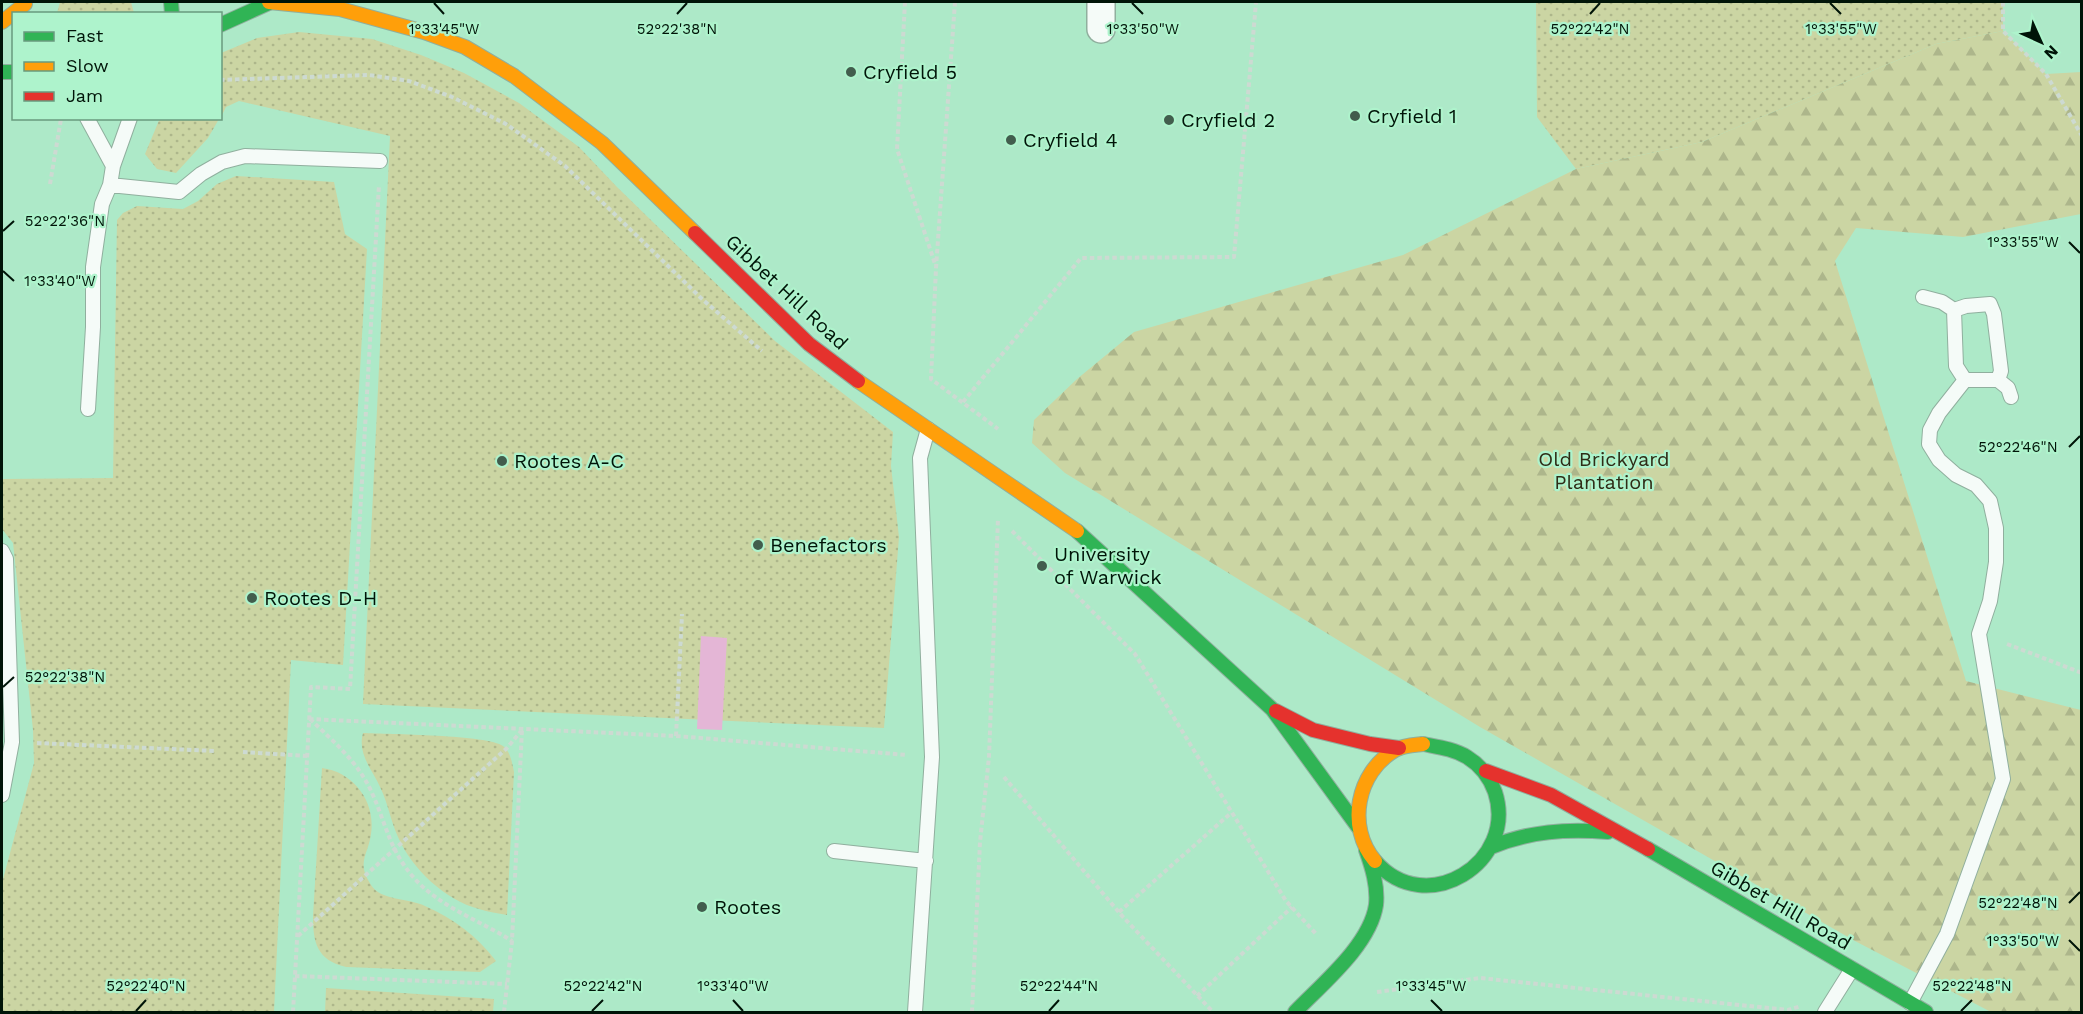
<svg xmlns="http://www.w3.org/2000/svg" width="2083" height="1014" font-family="'Work Sans',sans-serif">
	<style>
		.built { fill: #ade9c8; fill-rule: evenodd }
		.grass { fill: url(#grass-dots) }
		.forest { fill: url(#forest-firs) }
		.water { fill: #e4b6d6 }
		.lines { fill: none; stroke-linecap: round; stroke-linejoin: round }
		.lane-casing { stroke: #90af9e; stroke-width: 16 }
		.street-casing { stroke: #90af9e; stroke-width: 30 }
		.fast-casing { stroke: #90af9e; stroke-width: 16 }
		.slow-casing { stroke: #90af9e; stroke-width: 16 }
		.jam-casing { stroke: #90af9e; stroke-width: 16 }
		.path { stroke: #cddad2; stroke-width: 4; stroke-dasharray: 4.5 3; stroke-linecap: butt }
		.lane { stroke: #f5fbf8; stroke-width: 14 }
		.street { stroke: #f5fbf8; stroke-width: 27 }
		.fast { stroke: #30b455; stroke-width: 14 }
		.slow { stroke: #ff9f0a; stroke-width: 14 }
		.jam { stroke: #e5322d; stroke-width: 14 }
		.ticks { fill: none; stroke: #001408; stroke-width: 2 }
		.poi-dot { fill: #425d4d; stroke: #aef3cc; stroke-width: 2 }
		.labels { text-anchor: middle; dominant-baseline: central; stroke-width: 4.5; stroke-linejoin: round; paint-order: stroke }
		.poi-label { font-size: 20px; fill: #001408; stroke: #aef3cc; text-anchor: start }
		.street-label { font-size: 20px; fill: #001408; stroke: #aef3cc }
		.park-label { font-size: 20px; fill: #2f2c16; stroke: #aef3cc }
		.ticks-label { font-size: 15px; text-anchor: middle; fill: #001408; stroke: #aef3cc; stroke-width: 4.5; stroke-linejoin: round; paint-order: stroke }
	</style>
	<defs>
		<pattern id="grass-dots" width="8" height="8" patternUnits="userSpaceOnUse" patternTransform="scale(1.5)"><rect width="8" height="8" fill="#cbd5a3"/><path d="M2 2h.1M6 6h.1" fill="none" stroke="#adb68b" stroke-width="1.8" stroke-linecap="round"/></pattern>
		<pattern id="forest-firs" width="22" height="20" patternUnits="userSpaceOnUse" patternTransform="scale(1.5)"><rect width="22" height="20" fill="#cbd5a3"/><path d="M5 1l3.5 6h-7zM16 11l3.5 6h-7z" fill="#adb68b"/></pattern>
	</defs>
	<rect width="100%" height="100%" fill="#bde4ce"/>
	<path class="built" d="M2,2H2081V1012H2ZM14,14H220V118H14Z"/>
	<path class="grass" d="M60,2H131L134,13H57Z
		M1536,2H2003V31L1936,44L1702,142L1576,169L1537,117Z
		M299,32L372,39L421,55L464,73L519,103L579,147L617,187L775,341L893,432L891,466L899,537L884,728L363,704L390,136L239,101L226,107L221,117V53L257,38Z
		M160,118H219V119L208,138L176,173L157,169L145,154Z
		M236,176L334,182L345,234L367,249L343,665L291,660L274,1012H2V883L34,763L33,730L13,543L2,529V479L113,478L117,220L123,213L137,206L183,209L198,201L217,184Z
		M363,733C387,734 489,735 503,746C511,752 512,763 514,772L507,915C498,913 488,912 479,909C445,900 412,869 398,837C391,822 388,804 381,789C373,770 357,755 363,733Z
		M322,768C353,772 376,801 371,834C368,856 356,862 371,885C381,901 409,898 425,906C454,919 477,936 496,961L480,972L346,967C317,960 313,943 313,916Z
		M326,988L494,999L493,1012H325Z"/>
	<path class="forest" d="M2003,31L2046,74L2081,72V214L1963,237L1856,228L1835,261L1966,681L2081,710V1012H1991L1855,941L1480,727L1065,473L1032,443L1034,420L1077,379L1134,332L1403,255L1576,169L1702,142L1936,44Z"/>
	<path class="water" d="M701,636L727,638L722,730L697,729Z"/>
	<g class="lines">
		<defs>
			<path id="lane" d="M87,118L113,166
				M110,185L179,192L201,174L222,162L245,156L380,161
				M1923,297L1942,302L1954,310
				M1998,380L2008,388L2011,397
				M88,409L93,327V267L102,204L110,185L113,166L130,118
				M2,551L6,559L12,742L2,795
				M834,851L926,861
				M1910,1003L1947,934L2003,779L1979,634L1990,601L1996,562V528L1990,501L1976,485L1956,475L1939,460L1929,444L1930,430L1939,413L1965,380L1956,366L1954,310L1966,306L1990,304L1994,314L2001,371L1998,380H1965
				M915,1012L932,757L920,458L928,429
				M1825,1012L1852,969"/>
			<path id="street" d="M1101,29V2"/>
			<path id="fast" d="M171,2L172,14
				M220,25L271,2
				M2,72H14
				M1077,531L1272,709L1358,827
				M1491,847C1530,831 1566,829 1608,832
				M1648,849L1926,1012
				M1375,861C1426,920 1518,862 1495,792C1490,778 1480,765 1467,757C1454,749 1438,747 1423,744
				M1295,1012C1322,984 1370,945 1376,905C1378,886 1372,867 1366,850"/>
			<path id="slow" d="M269,2L340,9L424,32L465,47L514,76L602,143L695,233
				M2,22L25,4
				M858,381L1077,531
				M1375,861C1346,827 1357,772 1395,750C1404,745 1414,745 1423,744"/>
			<path id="jam" d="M695,233L809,344L858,381
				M1276,711L1313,730L1370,744L1399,748
				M1486,771L1551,795L1648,849"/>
		</defs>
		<use href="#lane" class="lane-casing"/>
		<use href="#street" class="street-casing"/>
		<use href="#fast" class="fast-casing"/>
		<use href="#slow" class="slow-casing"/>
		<use href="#jam" class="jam-casing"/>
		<path class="path" d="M905,2L897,149L935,264
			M955,2L936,268L931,379L998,429
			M2003,2V31L2046,74L2082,136
			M220,80L369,75L409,81L452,97L506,124L565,166L702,299L762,351
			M50,184L61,119
			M963,402L1081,258L1234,257L1256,2
			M1012,531L1135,654L1286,901L1317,935
			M2007,644L2082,673
			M309,719L676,736L907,755
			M310,719C333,741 359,763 372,793C387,826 389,850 415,879C440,907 481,921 512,941
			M676,736L682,614
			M37,743L215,751
			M243,752L307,756
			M1004,777L1123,917L1213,1012
			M1119,912L1231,813
			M298,936L507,748L522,730
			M295,976L507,984
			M1377,992L1480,978L1788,1010L1801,1006
			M1197,996L1292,907
			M293,1012L311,687L350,689L379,185
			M504,1012L512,941L522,729
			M972,1012L980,842L989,757L998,518"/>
		<use href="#lane" class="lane"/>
		<use href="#street" class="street"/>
		<use href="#fast" class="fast"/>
		<use href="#slow" class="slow"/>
		<use href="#jam" class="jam"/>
	</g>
	<path class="ticks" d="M434,3L444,14M1132,3L1143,14M1830,3L1841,14M677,14L687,3M1590,14L1600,3M3,231L14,221M2069,242L2080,253M3,271L14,281M2069,447L2080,436M3,687L14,677M2069,903L2080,892M2069,940L2080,951M733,1000L743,1011M1431,1000L1442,1011M136,1011L146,1000M592,1011L603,1000M1049,1011L1059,1000M1961,1011L1972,1000"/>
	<g class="poi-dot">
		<circle cx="851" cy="72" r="6"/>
		<circle cx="1355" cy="116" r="6"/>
		<circle cx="1169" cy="120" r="6"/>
		<circle cx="1011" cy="140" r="6"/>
		<circle cx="502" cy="461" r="6"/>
		<circle cx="758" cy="545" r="6"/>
		<circle cx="1042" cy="566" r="6"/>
		<circle cx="252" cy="598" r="6"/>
		<circle cx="702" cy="907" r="6"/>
	</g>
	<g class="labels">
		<g class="poi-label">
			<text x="863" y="72">Cryfield 5</text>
			<text x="1367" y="116">Cryfield 1</text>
			<text x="1181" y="120">Cryfield 2</text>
			<text x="1023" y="140">Cryfield 4</text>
			<text x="514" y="461">Rootes A-C</text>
			<text x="770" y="545">Benefactors</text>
			<text x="1054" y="554">University<tspan x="1054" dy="23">of Warwick</tspan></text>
			<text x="264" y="598">Rootes D-H</text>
			<text x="714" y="907">Rootes</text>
		</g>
		<g class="street-label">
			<text transform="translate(787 292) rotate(43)">Gibbet Hill Road</text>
			<text transform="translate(1781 905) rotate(30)">Gibbet Hill Road</text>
		</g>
		<g class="park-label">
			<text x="1604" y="459">Old Brickyard<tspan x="1604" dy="23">Plantation</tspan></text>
		</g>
	</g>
	<g class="ticks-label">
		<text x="444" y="34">1°33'45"W</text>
		<text x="677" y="34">52°22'38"N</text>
		<text x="1143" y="34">1°33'50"W</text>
		<text x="1590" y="34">52°22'42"N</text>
		<text x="1841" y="34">1°33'55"W</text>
		<text x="65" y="226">52°22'36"N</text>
		<text x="2023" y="247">1°33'55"W</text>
		<text x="60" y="286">1°33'40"W</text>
		<text x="2018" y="452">52°22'46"N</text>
		<text x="65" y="682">52°22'38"N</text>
		<text x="2018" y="908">52°22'48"N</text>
		<text x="2023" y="946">1°33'50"W</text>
		<text x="146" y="991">52°22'40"N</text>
		<text x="603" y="991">52°22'42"N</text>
		<text x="1059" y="991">52°22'44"N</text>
		<text x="1431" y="991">1°33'45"W</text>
		<text x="1972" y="991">52°22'48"N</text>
		<text x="733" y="991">1°33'40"W</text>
	</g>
	<rect width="2083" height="1014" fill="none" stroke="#001408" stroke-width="6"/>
	<rect x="12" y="12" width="210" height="108" fill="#aef3cc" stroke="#689a7e" stroke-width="1.5"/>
	<rect x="24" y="32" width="30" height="9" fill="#30b455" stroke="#689a7e" stroke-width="1.5"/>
	<text x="66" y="42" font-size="18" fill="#001408">Fast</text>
	<rect x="24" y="62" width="30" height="9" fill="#ff9f0a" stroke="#689a7e" stroke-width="1.5"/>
	<text x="66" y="72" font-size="18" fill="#001408">Slow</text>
	<rect x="24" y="92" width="30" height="9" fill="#e5322d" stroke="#689a7e" stroke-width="1.5"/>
	<text x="66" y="102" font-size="18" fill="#001408">Jam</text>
	<g transform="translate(2041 42) rotate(135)" stroke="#aef3cc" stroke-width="4.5" paint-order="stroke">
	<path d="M0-4.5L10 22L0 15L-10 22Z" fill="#001408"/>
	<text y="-9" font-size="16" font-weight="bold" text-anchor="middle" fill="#001408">N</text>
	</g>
</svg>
